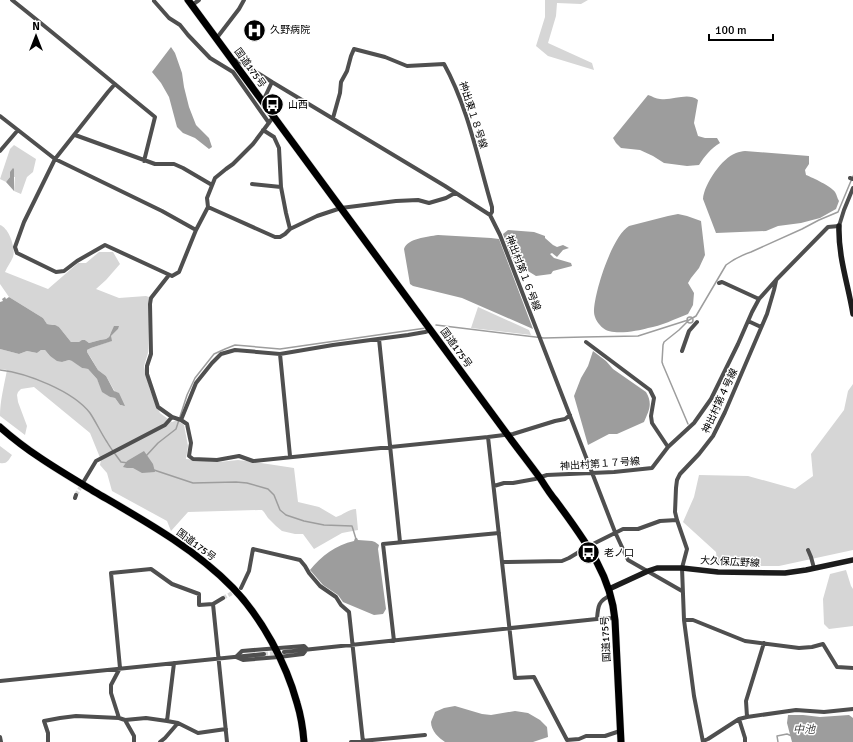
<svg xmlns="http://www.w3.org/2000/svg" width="853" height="742" font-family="Signika,'Noto Sans JP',sans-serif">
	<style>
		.green { fill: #d6d6d6 }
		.water { fill: #9d9d9d }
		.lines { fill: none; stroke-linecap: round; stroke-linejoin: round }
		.stream { stroke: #9d9d9d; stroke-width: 1.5 }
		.street-tunnel { stroke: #d9d9d9; stroke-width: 4; stroke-dasharray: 4 2; stroke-linecap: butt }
		.highway-casing { stroke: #dbdbdb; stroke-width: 8 }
		.street { stroke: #4f4f4f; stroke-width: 4 }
		.secondary { stroke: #1c1c1c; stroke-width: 5.5 }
		.highway { stroke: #000; stroke-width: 7 }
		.labels { text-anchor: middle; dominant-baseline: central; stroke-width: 3; stroke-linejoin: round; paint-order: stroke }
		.poi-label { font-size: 10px; fill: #000; stroke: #fff; text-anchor: start }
		.street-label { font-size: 10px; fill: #000; stroke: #fff }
		.water-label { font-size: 11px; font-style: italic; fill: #3e3e3e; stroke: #fff }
	</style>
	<rect width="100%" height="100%" fill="#fff"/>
	<path class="green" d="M545,0H588L581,4L557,3L556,16L548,43L592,63L594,70L548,56L536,46L545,17Z
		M14,145L36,159L33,172L27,177L21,194L14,191L15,177H10L6,182L0,179L10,149Z
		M0,225C9,228 16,248 13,257C11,262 7,267 5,272L48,289L78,263H86L99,252H113L120,264L106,280L96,289L119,298L146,296L149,297L148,353L144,366L150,390L160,413L172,422L177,420L184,425L188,446L186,459L219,462L238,460L261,463L294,468L298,502L319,507L336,517C343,515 349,509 356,509L358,530L342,533L314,549L303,534H295L282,531L276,526L268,518L264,512L262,510H259L188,512L171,531L167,521L112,491L107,473L100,465L101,460L90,433L34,387L21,389L18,392L17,395L18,402L27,426L25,435L0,416C0,401 4,386 7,370L0,369V349L19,354L27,351L37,353L41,350H45L50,356L62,362L69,360L73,361L82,368L88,369L97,379L103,392L110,397L115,398L120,405L123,406L106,376L98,370L91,358L87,352V350L91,348L111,341V336L118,329L110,334L109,337L106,339L100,340L89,343L85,340L79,342H71L59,327L47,324L43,318L9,297L0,284Z
		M478,307L529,330L531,335L471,328Z
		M853,384V550L779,566H718L716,552L683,522L694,497L699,475L748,476L795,489L813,476L811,454L844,410L848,391Z
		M0,446L12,455C8,461 7,464 0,463Z
		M846,570L851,586L853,589V626L829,629L824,624L823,599L830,574Z"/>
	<path class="water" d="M171,47L175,53L182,73L184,87L189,107L196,125L209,138L212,147L209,149L195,138L183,133L177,127L169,97L161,83L152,72Z
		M648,95C652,96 656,99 660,99C673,101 687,92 698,100L694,123L698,136L705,138H717L720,143C710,149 705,156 699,165L687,166L664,163L653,156L640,150L621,148L616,143L613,138Z
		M745,151L809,156V164L805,170L806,175C813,178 831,186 835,192C837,195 837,198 839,201L836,209L820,218L801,223L778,226L766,231L716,233L703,199C704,184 722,158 736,153C739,152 742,151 745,151Z
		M13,168L14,169V191L6,182L10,177V172Z
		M678,214L687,216L701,221L705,255L699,268L691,278L688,283L694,293L693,305L688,314C675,319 661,326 648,328C638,331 611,336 603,328C599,325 594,318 594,312C594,293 612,236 629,226L668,216Z
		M508,230L534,232L545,236V238L553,245L557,247L563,245L569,248L563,250L557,257L552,253L550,254L554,258L571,263L572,266L553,271L551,274L536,276L515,263L512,259L503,234Z
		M438,235L491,238L499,239L533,329L462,298L413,286L410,284L404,249C408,238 427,237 438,235Z
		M5,297L6,299L9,297L43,318L47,324L52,325H55L59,327L71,342H79L82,340H85L89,343L100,340L106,339L109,337L114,326H119L118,329L111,336L112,341L91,348L87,350V352L98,370L106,376L114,391L119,393L125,406L120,405L115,398L110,397L102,392L97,379L88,369L82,368L72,361L69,360L62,362L57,361L50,356L45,350H41L37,353L27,351L19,354L0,349V302L3,301L2,299Z
		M593,351L606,361L613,369L646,392C653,404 649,410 644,422L617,434H609L588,445L574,396L581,378L588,366Z
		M144,451L153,464L155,472L142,473L133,468H127L123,467L127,461Z
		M355,538H357L358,540L372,541L375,542L379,545L378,549L386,609L383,614L374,615L343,602L338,595L323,585L310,570C321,556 336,545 354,541Z
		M455,706L482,714L491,715L515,711L528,713L540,720L547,727L548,737L533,742H445C439,738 431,731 431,722C432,719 434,715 435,712L444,708Z
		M788,715H803L820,717L849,715L853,718V742H792L787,723Z"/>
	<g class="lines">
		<path class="stream" d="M687 320a3 3 0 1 1 6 0a3 3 0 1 1-6 0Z
			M436,325L544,338L584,337L638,336L685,321L689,320L696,316L726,265C734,259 742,255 751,252L802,229L819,220L838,212L853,176
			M0,370C27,373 73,391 90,413C96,422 101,433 107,442C111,449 116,455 121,462L128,463
			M688,424L663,365L662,362L663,345L664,342L679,330L689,320
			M146,456L158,443L176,429L187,395L195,378L214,354L225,349L235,345L280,349L426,328
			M154,470L193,483L236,482L247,483L268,489L274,495L280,510L286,515L304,521L324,525L352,526L356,539
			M778,742L777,736L787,734L792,736"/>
		<path class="street-tunnel" d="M76,495L83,483
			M223,598L236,591
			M264,654L284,652"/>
		<defs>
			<path id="highway" d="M188,0L507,434C518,449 529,463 540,478C545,486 550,494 556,501C582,537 611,573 615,620L621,742
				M0,427C29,453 62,472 95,492C143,520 194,548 233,588C262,618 286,663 297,703C301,716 303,729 304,742"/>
		</defs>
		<use href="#highway" class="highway-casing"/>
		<path class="street" d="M12,0C60,38 107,78 155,117L144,161
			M154,1L169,18L180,25L188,35L210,58L233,72L269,123
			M192,5L199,0
			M216,39L239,9L244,0
			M233,60L239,61L272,82L445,186L490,215L500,235L615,532L628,560L682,591
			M115,84L108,92L55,159L24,222L15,247L17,253L56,272L64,271L77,261L105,245L172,276L179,272L196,230L208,207L207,198L215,178L226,169L233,164L253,144L274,116
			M263,101L272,82
			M0,116L55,159L162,211L196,230
			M333,118L340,93L341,82L347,71L351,56L354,49L385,57L407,66L444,64C468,107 478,160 492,207V212L490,215
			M263,130L274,137L279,148L281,187L286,213L290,229
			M75,135L155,164H174L183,168L212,185
			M0,151L18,130
			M850,178L853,179
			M252,184L281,187
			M208,207L275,237H280L285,234L290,229L317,216L341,208L396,201L418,200L429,203L446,198L455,193
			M169,275L151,298L150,304L151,354L147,366V374L158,407L172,417L181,420L187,424L191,443L189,456L193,459L217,460L239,456L253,461L488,437L513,434L555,421L565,419L570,415
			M719,283L722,282L759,299
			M748,321L761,327
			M379,339L400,542
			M586,342L650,390L654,398L651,416L652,423L668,447
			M682,351L689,331L697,322
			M280,354L290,456
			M181,420L196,383L212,363L221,354L235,350L280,354L333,345L408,335L425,332L431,330
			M488,437L515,678L534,677L567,740L579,739L586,736H605L620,731
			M84,481L96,461L165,425L172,417
			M494,486L504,483H513L535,479L547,475L614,472L652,468L668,447L694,423L711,399L738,344L752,312L759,299L776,280L828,227L839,226L844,210L853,188
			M75,498L76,495
			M808,550L811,557L814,568
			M503,562L562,561L569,558L589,546L623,529H638L660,521L677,520
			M241,588L249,571L253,549L300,560L305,566L309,573L320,586L336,597L341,605L349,612L363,742
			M223,598L213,604L227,742
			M597,619L615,618
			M684,620H693L745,641L799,648L812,647L823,644L837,667L853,668
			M394,641L383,544L499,533
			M304,646L307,649L303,654L279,657L243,660L236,657L242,651Z
			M284,652L597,619C598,606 598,601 611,595
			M0,681L264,654
			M747,717L746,701L763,646L764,643
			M119,718L111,693V685L120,668L111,573L151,569L172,584L199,594V605L213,604
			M739,719L745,738V742
			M125,720L146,718L167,721L178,723
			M167,721L174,663
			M0,737L1,742
			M703,741L708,739L739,719L747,717L796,710L824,712L853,709
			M48,742V733L44,721L60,718L76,716L119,718L125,720L134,736V742
			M160,742L165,738L178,723L198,733L226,729
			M351,742L425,735
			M703,742L694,696L684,620L682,568L687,549L677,520L675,512L676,488L677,480L680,474L699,454L713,436L725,412L767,314L774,290L776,281"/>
		<path class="secondary" d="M839,226C838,256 848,284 853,314
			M609,589L648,571L657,568H682L718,572L785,573L806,570L853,560"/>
		<use href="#highway" class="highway"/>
	</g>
	<defs>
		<symbol id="hospital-disc" viewBox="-11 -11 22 22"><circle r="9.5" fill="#000" stroke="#fff"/><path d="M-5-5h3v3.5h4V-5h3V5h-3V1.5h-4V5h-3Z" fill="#fff"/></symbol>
		<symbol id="bus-disc" viewBox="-11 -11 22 22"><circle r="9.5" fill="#000" stroke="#fff"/><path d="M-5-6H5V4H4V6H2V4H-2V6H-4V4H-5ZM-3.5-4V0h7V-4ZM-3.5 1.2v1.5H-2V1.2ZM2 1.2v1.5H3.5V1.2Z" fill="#fff"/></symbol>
	</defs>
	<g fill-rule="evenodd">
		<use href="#hospital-disc" x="242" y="18" width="25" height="25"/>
		<use href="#bus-disc" x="260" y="92" width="25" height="25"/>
		<use href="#bus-disc" x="576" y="540" width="25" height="25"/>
	</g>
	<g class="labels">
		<g class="poi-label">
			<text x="270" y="30">久野病院</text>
			<text x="288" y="105">山西</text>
			<text x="604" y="553">老ノ口</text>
		</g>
		<g class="street-label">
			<text transform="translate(250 68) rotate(54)">国道175号</text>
			<text transform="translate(473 115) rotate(72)">神出東１８号線</text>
			<text transform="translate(523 273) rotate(69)">神出村第１６号線</text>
			<text transform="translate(456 348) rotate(54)">国道175号</text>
			<text transform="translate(720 401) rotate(-65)">神出村第４号線</text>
			<text transform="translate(600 464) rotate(-4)">神出村第１７号線</text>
			<text transform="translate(196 545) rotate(37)">国道175号</text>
			<text transform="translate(730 562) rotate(3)">大久保広野線</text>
			<text transform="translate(606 639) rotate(-93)">国道175号</text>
		</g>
		<g class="water-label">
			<text x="804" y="729">中池</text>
		</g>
	</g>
	<g transform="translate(36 36)" stroke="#ffffff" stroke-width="3" paint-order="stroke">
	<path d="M0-3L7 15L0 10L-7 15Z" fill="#000000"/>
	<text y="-6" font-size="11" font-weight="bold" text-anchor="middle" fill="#000000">N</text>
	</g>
	<path d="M709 34v6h64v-6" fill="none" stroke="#000000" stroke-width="2"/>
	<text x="715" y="34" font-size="12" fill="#000000" stroke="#ffffff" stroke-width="3" paint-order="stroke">100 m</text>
</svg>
